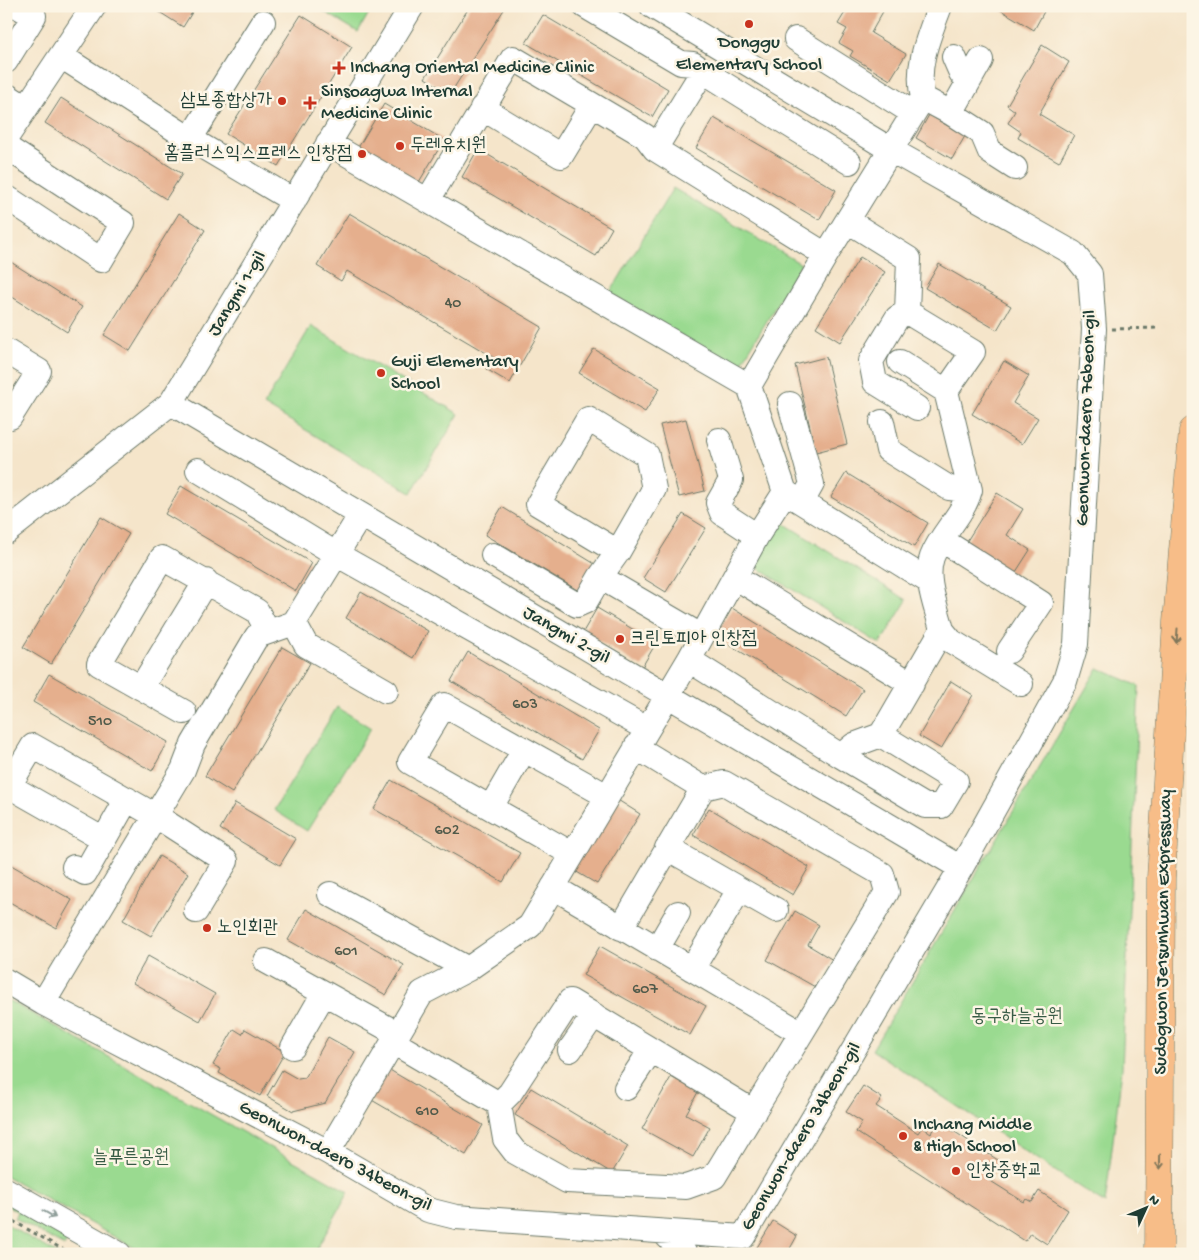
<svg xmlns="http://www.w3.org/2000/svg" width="1199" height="1260" font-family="'Gochi Hand','Poor Story',sans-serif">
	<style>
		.green { fill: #9ada90; stroke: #5c8c62 }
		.building { fill: #e5af8d }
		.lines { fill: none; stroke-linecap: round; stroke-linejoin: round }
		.minor-casing { stroke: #6a7868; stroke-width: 26 }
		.highway-casing { stroke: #6a7868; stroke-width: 29 }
		.path { stroke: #6a7868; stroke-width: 3; stroke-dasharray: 4 4; stroke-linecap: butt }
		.minor { stroke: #fff; stroke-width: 24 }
		.highway { stroke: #f7bd88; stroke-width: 28 }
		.oneway { stroke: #80775a }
		.oneway2 { stroke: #8f9e9a }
		.poi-dot { fill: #c8321e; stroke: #fcf5e5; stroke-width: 2 }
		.labels { text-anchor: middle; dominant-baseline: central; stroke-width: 5; stroke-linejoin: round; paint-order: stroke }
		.number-label { font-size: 16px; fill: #505a4a }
		.poi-label { font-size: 19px; fill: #1f3d34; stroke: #fcf5e5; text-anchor: start }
		.street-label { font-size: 19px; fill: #1f3d34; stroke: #fcf5e5 }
		.park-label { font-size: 19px; fill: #385c46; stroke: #fcf5e5 }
	</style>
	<rect width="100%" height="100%" fill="#fcf5e5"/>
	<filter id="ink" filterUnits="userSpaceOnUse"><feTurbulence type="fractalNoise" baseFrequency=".02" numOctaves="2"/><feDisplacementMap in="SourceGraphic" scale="10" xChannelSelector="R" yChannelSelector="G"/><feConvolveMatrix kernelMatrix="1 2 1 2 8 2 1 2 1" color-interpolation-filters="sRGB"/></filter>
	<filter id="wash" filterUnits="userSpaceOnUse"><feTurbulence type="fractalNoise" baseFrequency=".0096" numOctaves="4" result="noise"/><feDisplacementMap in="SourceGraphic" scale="20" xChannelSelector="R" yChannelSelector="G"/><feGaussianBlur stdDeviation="1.12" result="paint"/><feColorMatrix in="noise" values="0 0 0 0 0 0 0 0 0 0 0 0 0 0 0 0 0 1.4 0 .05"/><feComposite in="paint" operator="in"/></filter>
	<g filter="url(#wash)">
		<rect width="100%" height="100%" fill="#f5e5ca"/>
		<path class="green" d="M315,6H373L358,32Z
			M673,188L801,264L738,369L610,293Z
			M311,326L459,414L411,493L264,405Z
			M780,521L907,600L880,644L753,565Z
			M1098,668L1139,686L1122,1069L1105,1204L872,1050Z
			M337,707L371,728L307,831L274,810Z
			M6,999L349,1192L314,1254H145L6,1176Z
			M6,1198L71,1235L64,1246L15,1218L18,1212L6,1205Z
			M6,1224L58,1254H6Z"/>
		<g id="blocks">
			<path class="building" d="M150,6H196L183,27Z
				M470,6L505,8L450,94L425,78Z
				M849,6H886L871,33L906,54L890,80L850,56L853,51L839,43L847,29L838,24Z
				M994,6H1047L1034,30Z
				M301,15L352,47L278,166L226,134Z
				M543,15L668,89L652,117L526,43Z
				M1042,45L1069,62L1039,114L1074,135L1059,162L1018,138L1021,132L1008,123L1015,111L1007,105Z
				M61,98L182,174L166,199L45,123Z
				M384,104L444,140L416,187L356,151Z
				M929,115L965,136L952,159L916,138Z
				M714,118L836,190L819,220L696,148Z
				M478,149L612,228L596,256L462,177Z
				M179,213L205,230L130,351L104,335Z
				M349,213L542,327L510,383L486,369L493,357L347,271L341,281L317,266Z
				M860,257L885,272L840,342L816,327Z
				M6,259L82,307L67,332L6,293Z
				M939,264L1011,306L997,330L925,288Z
				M594,349L660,388L645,412L579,373Z
				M826,357L847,444L816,452L795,365Z
				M1004,361L1029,376L1013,403L1038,418L1022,444L972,414Z
				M686,419L705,491L679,497L660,425Z
				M846,473L928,523L914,547L831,497Z
				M181,486L312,563L296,591L165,514Z
				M997,493L1023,509L1007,535L1030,550L1014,575L965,544Z
				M502,507L595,564L579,591L485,535Z
				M683,514L706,528L666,592L643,578Z
				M101,517L129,534L51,664L23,647Z
				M361,592L428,631L413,658L346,618Z
				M597,608L656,643L642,667L583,632Z
				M732,608L863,689L846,716L715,636Z
				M282,647L310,663L232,793L205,776Z
				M468,652L599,730L582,759L451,681Z
				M49,674L168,742L152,771L33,702Z
				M951,681L973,695L941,749L919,736Z
				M391,780L520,853L503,882L374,809Z
				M613,797L640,814L597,884L570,868Z
				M235,803L296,839L280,865L220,829Z
				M709,808L809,867L793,895L693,835Z
				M159,856L188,873L151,936L123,920Z
				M6,862L72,900L56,928L6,900Z
				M306,909L404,965L386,995L288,940Z
				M795,911L819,925L808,945L833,960L817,988L767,960Z
				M600,946L706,1006L690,1035L583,975Z
				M148,956L215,994L200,1021L133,983Z
				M234,1029L242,1034L245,1029L285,1052L260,1096L219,1073L221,1069L213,1065Z
				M328,1037L355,1052L325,1103L293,1111L267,1096L282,1070L298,1079L305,1078Z
				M388,1069L483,1125L466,1155L370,1099Z
				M671,1077L698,1092L686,1114L710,1127L693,1157L642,1129Z
				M863,1086L882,1098L876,1106L918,1133L922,1127L931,1133L938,1121L1001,1162L989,1180L1024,1202L1026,1199L1032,1202L1039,1191L1068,1210L1047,1244L1030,1233L1025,1241L856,1132L862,1122L846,1112Z
				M531,1088L628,1146L612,1173L515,1115Z
				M773,1221L797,1236L787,1254H753Z"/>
		</g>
	</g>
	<g filter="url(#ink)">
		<use href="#blocks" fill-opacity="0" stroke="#6a7868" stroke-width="1"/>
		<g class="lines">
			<defs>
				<path id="minor" d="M585,6L681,63L693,64L703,71
					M263,22L190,139L294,201
					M796,39L913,113
					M61,56L190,139
					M954,57L961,73L969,81
					M6,61L34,16L17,6
					M6,95L26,108
					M923,98L951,113L981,60
					M482,108L561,156L592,105
					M951,113L982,133L990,152L1015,168
					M6,138L94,6
					M328,143L749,386L785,492L757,536L689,660L530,926L468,969L422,993L328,1152
					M6,147L123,223L101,260L6,197
					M655,149L703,71L849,162
					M428,200L513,58L645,136L655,149L826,255L923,98C915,66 929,36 940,6
					M907,312L897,318L871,361L875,382L917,408
					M6,351L39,371L10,417L6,414
					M900,362L946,391
					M749,386L826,255
					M171,403C434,560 698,712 961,868
					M790,404L812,484L802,502
					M882,422L888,450L949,488L970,490
					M719,440L731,480L718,503L722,513L757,536
					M198,470L336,554L647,729
					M785,492L930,582
					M6,532L171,403L412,6
					M942,540L1041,603L1009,651
					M618,552L538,504L588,419L647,455L654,489L618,552L600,577L701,636
					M493,555L577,605L586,601L600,577
					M748,585L912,684
					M294,623L306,645L386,691
					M942,630L951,641L1021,684
					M689,660L841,756L854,745L881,735L942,630C937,608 924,580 932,557C941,533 963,516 970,490L946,391L973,352L907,312L909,259L848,221
					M141,688L206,581
					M184,712L99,664L162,558L257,611L268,632
					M841,756L925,806H941L956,781L881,735
					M491,807L524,750
					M104,840L9,786L33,746L156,816L226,861L196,911
					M667,848L776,910
					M572,854L410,762L444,705L607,796
					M74,867L85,873L127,799
					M553,887L801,1033
					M330,894L468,969
					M621,928L703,788
					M657,949L678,913
					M266,961L398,1034
					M692,969L739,890
					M6,981L43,1003L328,1152L428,1210L456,1217L743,1237L961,868L1065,681L1076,644L1094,329L1090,274L1073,253L891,150L652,6
					M43,1003L183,770L193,744L257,636L294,623L360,516
					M393,1042L499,1104L505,1139L515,1152L567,1181L686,1187L714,1177L887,892L882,874L724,783L703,788L636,747
					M293,1047L324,993
					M570,1050L594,1015
					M626,1088L651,1050
					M499,1104L510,1093L570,1001L754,1112
					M6,1190L119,1254
					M663,1232L685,1254"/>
				<path id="highway" d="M1159,1254L1161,878L1177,622L1193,431"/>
			</defs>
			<use href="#minor" class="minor-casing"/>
			<use href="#highway" class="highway-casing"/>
			<path class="path" d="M1112,329L1159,328
				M6,1217L71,1254"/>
			<use href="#minor" class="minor"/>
			<use href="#highway" class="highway"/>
		</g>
		<defs><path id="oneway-shaft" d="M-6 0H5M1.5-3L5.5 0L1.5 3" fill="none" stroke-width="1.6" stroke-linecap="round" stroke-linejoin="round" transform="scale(1.25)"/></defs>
		<g class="oneway">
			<use href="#oneway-shaft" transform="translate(1177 636) rotate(94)"/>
			<use href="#oneway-shaft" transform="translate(1160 1162) rotate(91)"/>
		</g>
		<use class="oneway2" href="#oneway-shaft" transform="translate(49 1214) rotate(29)"/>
	</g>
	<g class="poi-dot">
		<circle cx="749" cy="24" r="5"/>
		<path d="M336.5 60.5h5v5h5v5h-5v5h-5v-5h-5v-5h5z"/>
		<circle cx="282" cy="101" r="5"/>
		<path d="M307.5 95.5h5v5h5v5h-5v5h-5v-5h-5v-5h5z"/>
		<circle cx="400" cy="146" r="5"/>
		<circle cx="362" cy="154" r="5"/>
		<circle cx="381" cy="373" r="5"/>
		<circle cx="620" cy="639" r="5"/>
		<circle cx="207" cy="928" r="5"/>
		<circle cx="903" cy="1136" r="5"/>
		<circle cx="956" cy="1171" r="5"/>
	</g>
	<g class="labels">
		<g class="number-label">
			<text x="453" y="304">40</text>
			<text x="525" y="705">603</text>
			<text x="100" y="722">510</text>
			<text x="447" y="831">602</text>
			<text x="346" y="952">601</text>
			<text x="645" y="990">607</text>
			<text x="427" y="1112">610</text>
		</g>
		<g class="poi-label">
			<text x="749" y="43" text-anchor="middle">Donggu<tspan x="749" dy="22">Elementary School</tspan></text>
			<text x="350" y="68">Inchang Oriental Medicine Clinic</text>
			<text x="321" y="92">Sinsoagwa Internal<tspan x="321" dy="22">Medicine Clinic</tspan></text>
			<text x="272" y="101" text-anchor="end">삼보종합상가</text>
			<text x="410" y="146">두레유치원</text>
			<text x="352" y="154" text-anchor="end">홈플러스익스프레스 인창점</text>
			<text x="391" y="362">Guji Elementary<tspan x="391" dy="22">School</tspan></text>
			<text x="630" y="639">크린토피아 인창점</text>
			<text x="217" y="928">노인회관</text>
			<text x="913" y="1125">Inchang Middle<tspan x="913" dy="22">&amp; High School</tspan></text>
			<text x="966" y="1171">인창중학교</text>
		</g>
		<g class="street-label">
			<text transform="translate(238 294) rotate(-59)">Jangmi 1-gil</text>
			<text transform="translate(1087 418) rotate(-88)">Geonwon-daero 76beon-gil</text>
			<text transform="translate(566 636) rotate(30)">Jangmi 2-gil</text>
			<text transform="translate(1164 932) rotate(-89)">Sudogwon Je1sunhwan Expressway</text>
			<text transform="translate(802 1137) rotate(-59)">Geonwon-daero 34beon-gil</text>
			<text transform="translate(335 1157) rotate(28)">Geonwon-daero 34beon-gil</text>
		</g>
		<g class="park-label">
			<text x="1017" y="1017">동구하늘공원</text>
			<text x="131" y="1158">늘푸른공원</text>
		</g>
	</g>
	<rect width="1199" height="1260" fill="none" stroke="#fcf5e5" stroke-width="25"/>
	<g transform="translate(1146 1208) rotate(46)" stroke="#fcf5e5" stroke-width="4" paint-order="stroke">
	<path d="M0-4L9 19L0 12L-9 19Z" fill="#1f3d34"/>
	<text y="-8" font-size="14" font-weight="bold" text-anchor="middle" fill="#1f3d34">N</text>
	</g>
</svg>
